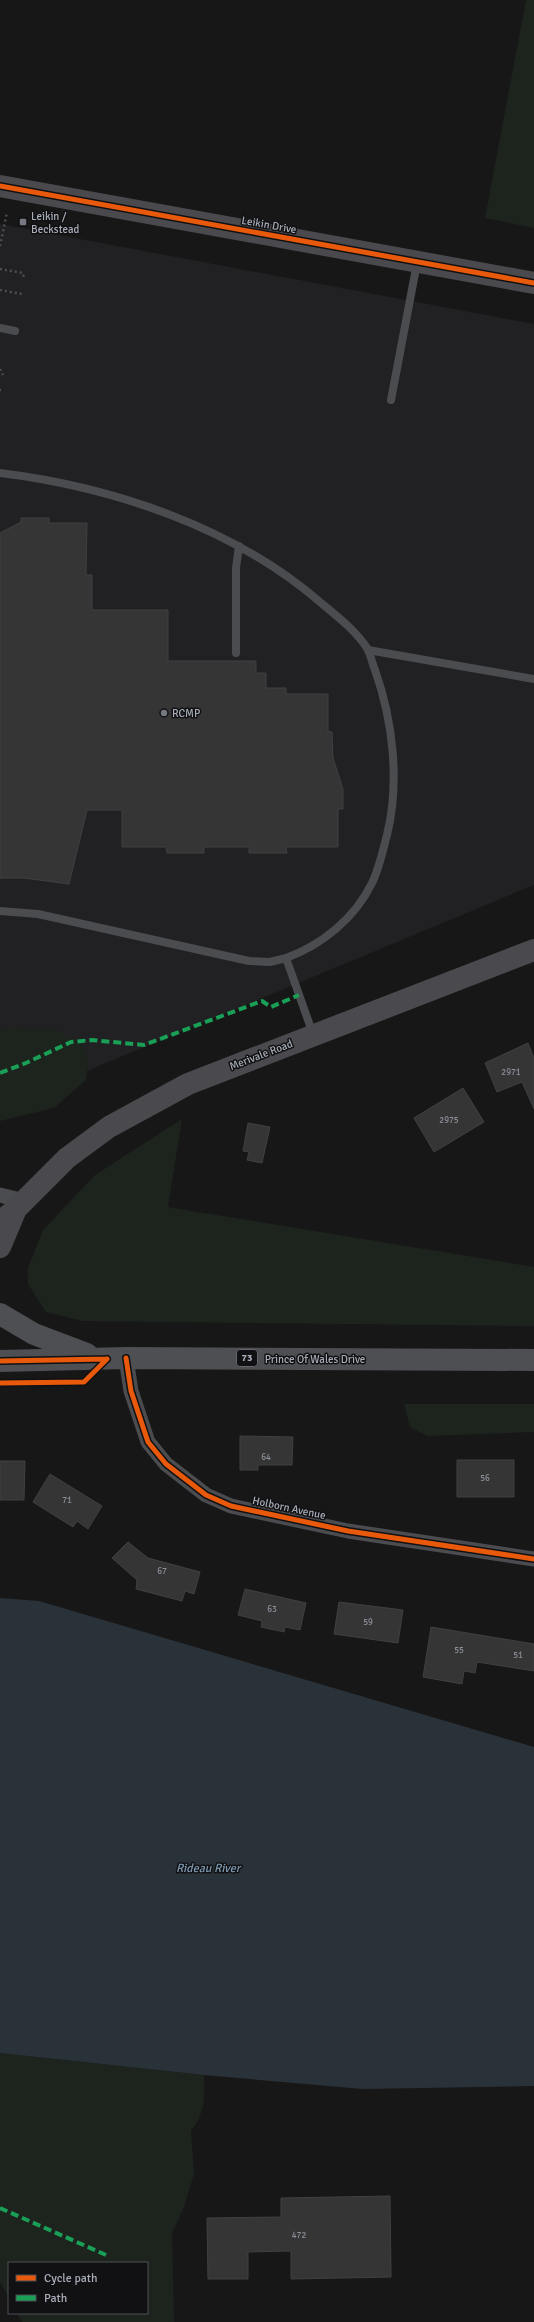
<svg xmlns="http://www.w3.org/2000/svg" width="534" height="2322" font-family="Signika,sans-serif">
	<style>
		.built { fill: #212123 }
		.green { fill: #1d241e }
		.water { fill: #2a3239 }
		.building { fill: #353536; stroke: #3f4043 }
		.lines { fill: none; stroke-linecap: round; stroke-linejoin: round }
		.path { stroke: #4d4e52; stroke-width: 2.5; stroke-dasharray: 2 3; stroke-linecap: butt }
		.lane { stroke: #4b4c50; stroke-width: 8 }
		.street { stroke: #4b4c50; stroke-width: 15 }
		.secondary { stroke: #4a4a4e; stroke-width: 22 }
		.primary { stroke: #4d4f52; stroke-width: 22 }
		.quiet { stroke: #1a9f57; stroke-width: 4; stroke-dasharray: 8 4; stroke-linecap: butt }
		.cycleway-casing { stroke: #111113; stroke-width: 8 }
		.cycleway { stroke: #e8590c; stroke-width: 5 }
		.poi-dot { fill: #757880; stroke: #111113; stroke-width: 1.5 }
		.labels { text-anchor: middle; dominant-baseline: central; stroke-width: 3; stroke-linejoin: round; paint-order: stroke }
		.number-label { font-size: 9px; fill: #8b8f98 }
		.shield { fill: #111113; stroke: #7b7e86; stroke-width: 1 }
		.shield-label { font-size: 10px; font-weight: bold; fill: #a8adb8 }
		.poi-label { font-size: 11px; fill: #a8adb8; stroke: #111113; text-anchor: start }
		.street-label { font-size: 11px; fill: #a8adb8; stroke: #111113 }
		.water-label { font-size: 12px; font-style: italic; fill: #7f9bb3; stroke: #111113 }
	</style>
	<rect width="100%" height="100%" fill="#171717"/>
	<path class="built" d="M0,224L534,324V885L0,1107Z"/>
	<path class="green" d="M526,0H534V228L485,218Z
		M13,1027L59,1031L83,1045L88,1062L86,1080L54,1108L0,1121V1032Z
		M182,1119L168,1207L534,1267V1326L83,1321L46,1312L28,1284V1268L43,1230L95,1175Z
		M404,1404H534V1432L427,1436L410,1427Z
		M0,2053L204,2075C205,2098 205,2113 191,2131L194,2174L184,2207L172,2233L174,2322H22L17,2313H147V2263H9V2298L0,2282Z"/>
	<path class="water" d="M0,1598L39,1601L534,1747V2086L363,2089L204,2075L0,2053Z"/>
	<path class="building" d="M21,518H49V523H87L86,575H92V610H168V661H256V673H266V688H286V694H328V731L332,732L333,758L343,789V809H338V847H286L287,853H249V847H204V853H167L166,847H122V810H87L69,884L24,878H0V533L21,522Z
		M528,1043L534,1058V1109L522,1082L497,1092L485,1063Z
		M463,1088L484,1122L434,1152L414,1118Z
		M248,1123L270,1127L262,1163L247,1160L249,1152L243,1151Z
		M240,1436L293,1437L292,1465H258V1470H240Z
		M457,1460H514V1497H457Z
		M0,1461H25L24,1500H0Z
		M50,1474L102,1506L88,1529L77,1521L73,1527L33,1502Z
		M128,1542L148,1558L200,1572L194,1594L185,1591L182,1601L136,1589L137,1580L112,1558Z
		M245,1589L306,1603L300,1630L285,1627L284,1632L261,1627L262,1621L238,1615Z
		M339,1602L403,1610L398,1643L334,1634Z
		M431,1627L534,1644V1671L477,1662L475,1673L464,1671L462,1684L423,1677Z
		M390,2196L391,2277L291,2279V2251L248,2252V2279H208L207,2218L281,2217V2198Z"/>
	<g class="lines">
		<path class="path" d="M0,246L7,212
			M0,269L23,273L24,279
			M0,290L22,294
			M0,369L3,375
			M0,390H1"/>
		<path class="lane" d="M0,328L15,331
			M391,400L417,263
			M0,473C113,487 233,527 320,602C337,616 355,630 367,648C371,655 372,663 375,670C393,721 400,782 387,835C383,850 379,869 372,883C355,918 322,945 286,958L313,1034
			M368,650L534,679
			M236,653V568L239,546
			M0,911L38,914L249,961L270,962L286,958"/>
		<path class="street" d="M0,1195L24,1201
			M126,1358L131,1391L148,1442L166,1464L206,1495L231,1506L348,1531L534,1559"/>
		<path class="secondary" d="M0,186L534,283
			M0,1222L16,1209L67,1158L109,1127L188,1084L534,950
			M0,1247L16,1209"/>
		<path class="primary" d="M0,1314L34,1334L87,1354
			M0,1361L126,1358L534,1360"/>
		<path class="quiet" d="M0,1073L26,1063L71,1042L92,1040L144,1045L262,1001L271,1007L299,995
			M0,2208L106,2255"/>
		<defs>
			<path id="cycleway" d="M0,186L534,283
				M126,1358L131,1391L148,1442L166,1464L206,1495L231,1506L348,1531L534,1559
				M0,1361L107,1359
				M0,1383L84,1382L107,1359"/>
		</defs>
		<use href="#cycleway" class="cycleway-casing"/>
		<use href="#cycleway" class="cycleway"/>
	</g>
	<g class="poi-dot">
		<rect x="19" y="218" width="8" height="8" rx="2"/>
		<circle cx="164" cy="713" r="4"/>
	</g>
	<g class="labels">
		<g class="number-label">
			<text x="511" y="1072">2971</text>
			<text x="449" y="1120">2975</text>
			<text x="266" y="1457">64</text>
			<text x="485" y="1478">56</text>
			<text x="67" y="1500">71</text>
			<text x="162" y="1571">67</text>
			<text x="272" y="1609">63</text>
			<text x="368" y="1622">59</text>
			<text x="459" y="1650">55</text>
			<text x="518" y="1655">51</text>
			<text x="299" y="2235">472</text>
		</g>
		<rect class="shield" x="237" y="1350" width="20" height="16" rx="3"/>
		<g class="shield-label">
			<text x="247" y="1358">73</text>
		</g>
		<g class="poi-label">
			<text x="31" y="216">Leikin /<tspan x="31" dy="13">Beckstead</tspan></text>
			<text x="172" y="713">RCMP</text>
		</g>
		<g class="street-label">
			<text transform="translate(269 225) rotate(10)">Leikin Drive</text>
			<text transform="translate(261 1055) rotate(-21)">Merivale Road</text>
			<text x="315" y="1359">Prince Of Wales Drive</text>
			<text transform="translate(289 1508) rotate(12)">Holborn Avenue</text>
		</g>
		<g class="water-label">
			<text x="208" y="1868">Rideau River</text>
		</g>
	</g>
	<rect x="8" y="2262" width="140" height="52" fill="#111113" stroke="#4d4f55"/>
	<rect x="16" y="2275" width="20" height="6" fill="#e8590c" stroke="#4d4f55"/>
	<text x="44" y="2282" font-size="12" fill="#a8adb8">Cycle path</text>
	<rect x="16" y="2295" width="20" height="6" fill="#1a9f57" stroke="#4d4f55"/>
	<text x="44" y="2302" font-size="12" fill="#a8adb8">Path</text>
</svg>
